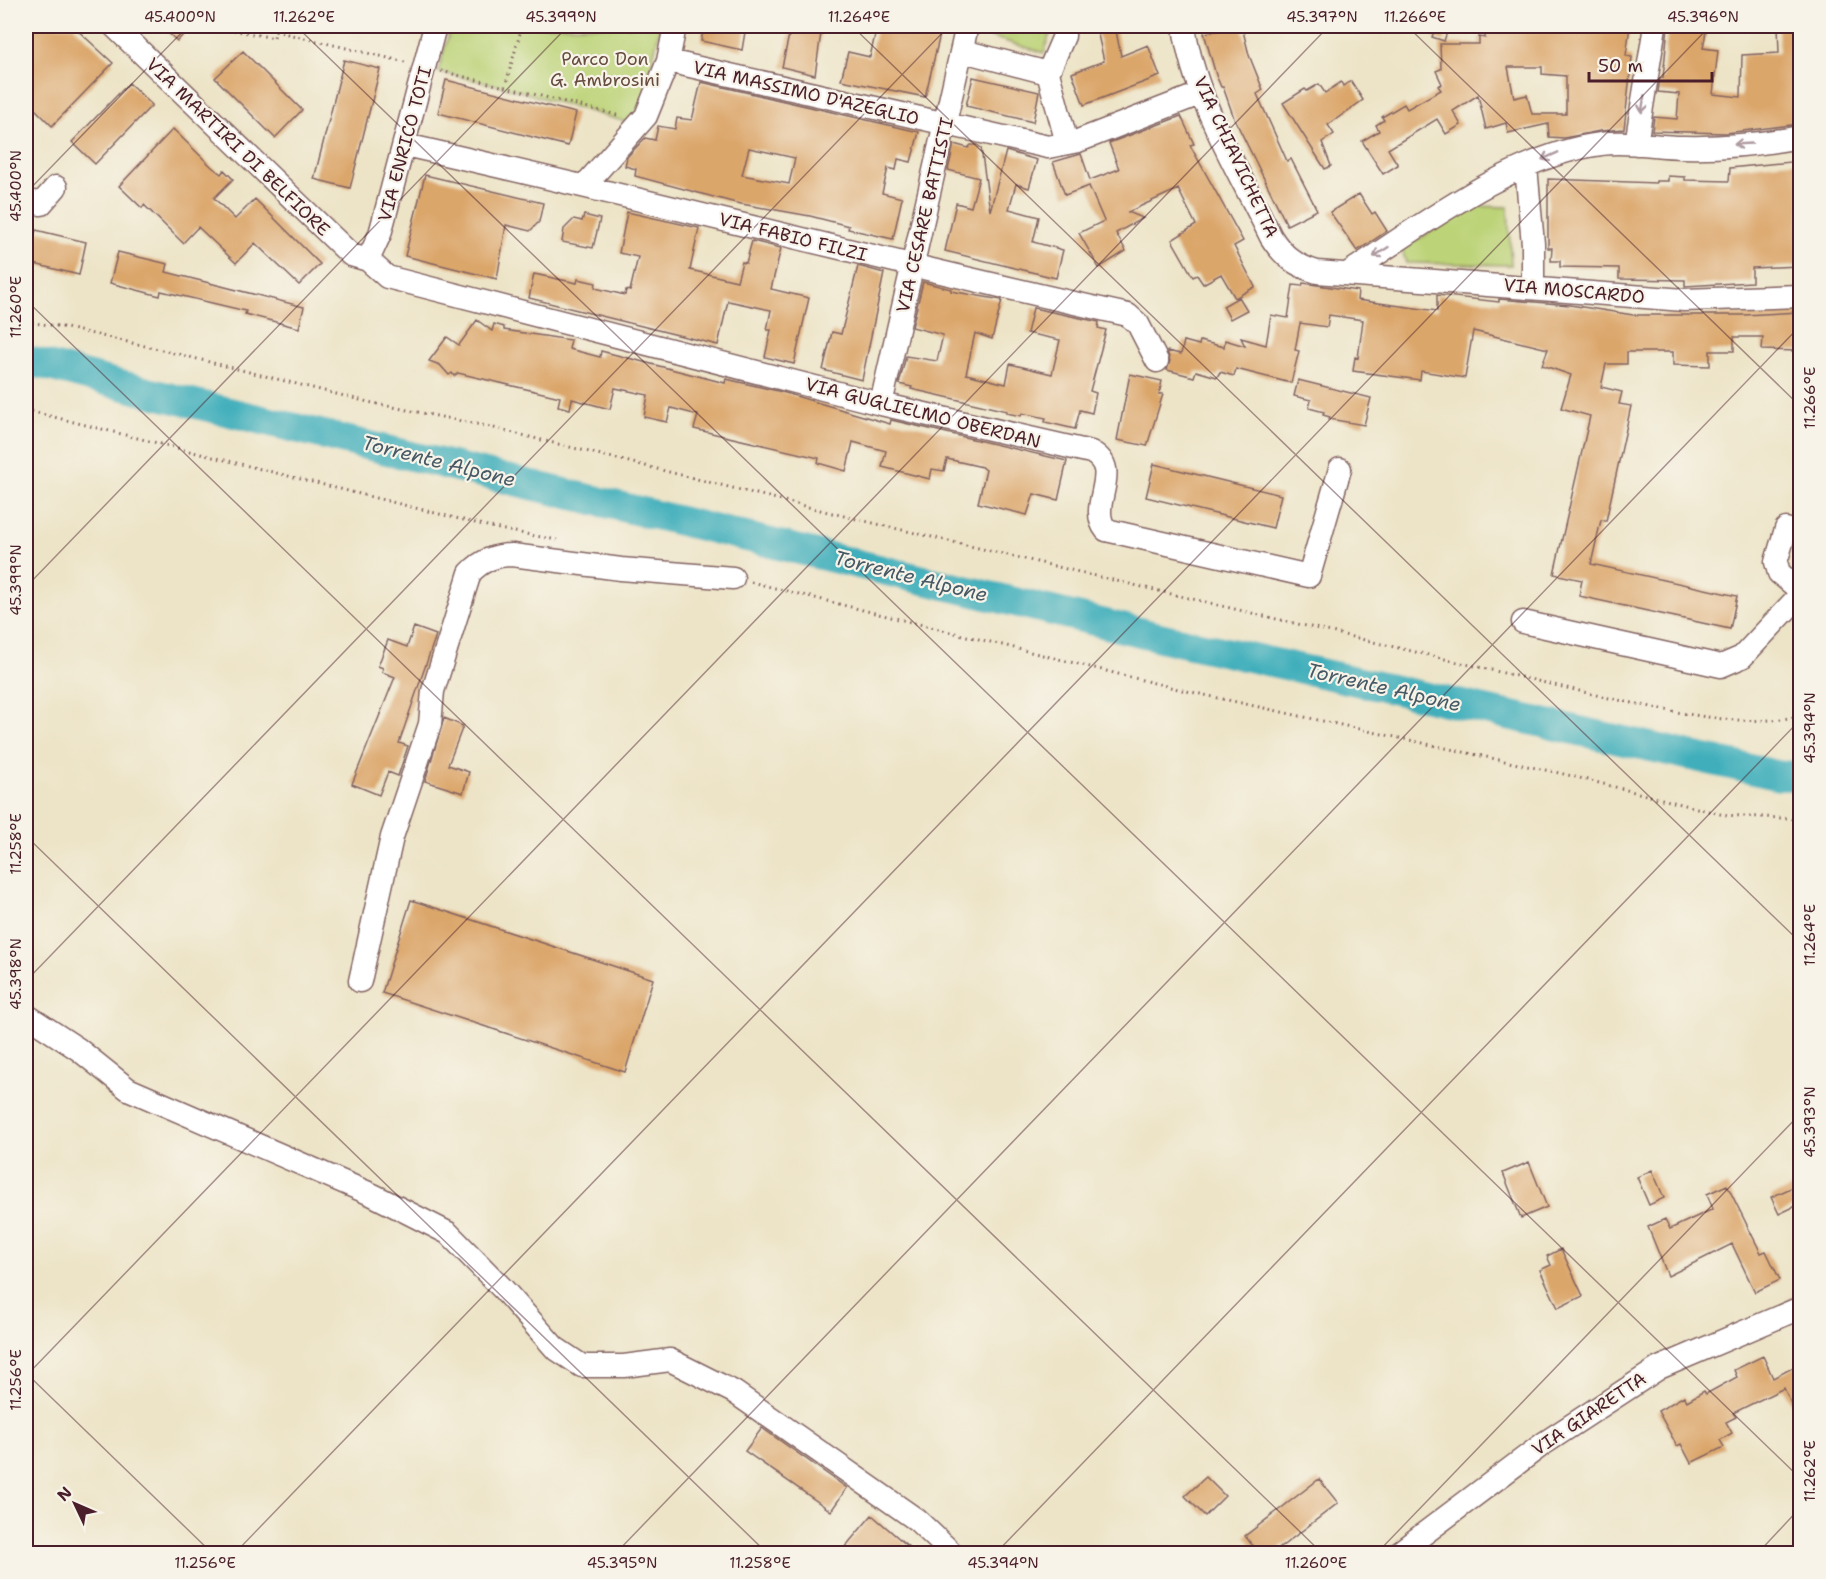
<svg xmlns="http://www.w3.org/2000/svg" width="1826" height="1579" font-family="'Shantell Sans',sans-serif">
	<style>
		.green { fill: #bcd377; stroke: #837951; stroke-width: 1.5 }
		.lines { fill: none; stroke-linecap: round; stroke-linejoin: round }
		.river { stroke: #3fafbb; stroke-width: 30 }
		.building { fill: #dba66a; fill-rule: evenodd }
		.minor-casing { stroke: #836462; stroke-width: 25 }
		.path { stroke: #836462; stroke-width: 3; stroke-dasharray: 1.5 4.5; stroke-linecap: butt }
		.minor { stroke: #fff; stroke-width: 22 }
		.oneway { stroke: #ae9aa0 }
		.ticks { fill: none; stroke: #4a1f2b; stroke-width: 1.5; stroke-opacity: 0.45 }
		.labels { text-anchor: middle; dominant-baseline: central; stroke-width: 4.5; stroke-linejoin: round; paint-order: stroke }
		.park-label { font-size: 18px; fill: #664c3e; stroke: #f7f3e8 }
		.street-label { font-size: 18px; fill: #4a1f2b; stroke: #f7f3e8 }
		.water-label { font-size: 20px; font-style: italic; fill: #465965; stroke: #f7f3e8 }
		.neatline { fill: none; stroke: #4a1f2b; stroke-width: 2 }
		.ticks-label { font-size: 15px; text-anchor: middle; fill: #4a1f2b }
	</style>
	<rect width="100%" height="100%" fill="#f7f3e8"/>
	<filter id="ink" filterUnits="userSpaceOnUse"><feTurbulence type="fractalNoise" baseFrequency=".0167" numOctaves="2"/><feDisplacementMap in="SourceGraphic" scale="12" xChannelSelector="R" yChannelSelector="G"/><feConvolveMatrix kernelMatrix="1 2 1 2 8 2 1 2 1" color-interpolation-filters="sRGB"/></filter>
	<filter id="wash" filterUnits="userSpaceOnUse"><feTurbulence type="fractalNoise" baseFrequency=".008" numOctaves="4" result="noise"/><feDisplacementMap in="SourceGraphic" scale="24" xChannelSelector="R" yChannelSelector="G"/><feGaussianBlur stdDeviation="1.35" result="paint"/><feColorMatrix in="noise" values="0 0 0 0 0 0 0 0 0 0 0 0 0 0 0 0 0 1.4 0 .05"/><feComposite in="paint" operator="in"/></filter>
	<g filter="url(#wash)">
		<rect width="100%" height="100%" fill="#ede4c7"/>
		<path class="green" d="M451,26H660L643,105L626,122L505,87L438,72Z
			M977,26H1052L1044,53L975,32Z
			M1473,206L1508,207L1511,265L1406,263L1402,249Z
			M494,1548L528,1549L532,1553H481Z"/>
		<g class="lines">
			<path class="river" d="M26,360L159,395L1168,639L1781,776L1800,775"/>
		</g>
		<g id="blocks">
			<path class="building" d="M26,26H73L113,63L52,126L26,100Z
				M161,26H192L177,41Z
				M704,26H746L742,50L701,41Z
				M791,26L821,33L815,75L782,67Z
				M877,26H942L925,97L841,80L848,52L870,57Z
				M1096,26H1115L1121,56L1148,45L1160,76L1084,105L1072,73L1104,61Z
				M1436,26H1449L1444,41L1432,37Z
				M1486,26H1630L1626,56L1632,57L1624,129L1600,131L1564,138L1549,137L1548,124L1508,133L1506,123L1486,129L1478,95L1453,111L1461,125L1446,134L1437,119L1388,149L1398,165L1383,174L1362,141L1379,131L1376,125L1384,120L1382,117L1404,104L1407,109L1441,90L1438,86L1442,84L1436,71L1441,69L1440,44H1479V37L1485,38ZM1508,67H1542V74L1566,76V114H1532L1527,95L1514,98Z
				M1668,26H1707L1703,48L1718,50L1713,94L1741,97L1742,55L1779,53L1778,26H1800V124L1726,133L1652,131L1654,117L1677,119L1679,94L1658,92L1660,78H1663Z
				M1242,27L1249,55L1263,90L1257,94L1287,161L1291,159L1317,210L1287,225L1234,118L1223,87H1221L1216,75L1204,33Z
				M243,51L302,110L275,138L215,78Z
				M344,60L380,69L350,188L314,179Z
				M973,77L1039,92L1033,122L966,106Z
				M446,80L576,113L568,146L438,113Z
				M1351,81L1363,100L1328,125L1334,134L1322,142L1331,166L1325,169L1283,103L1305,89L1307,91L1319,84L1325,93L1341,82L1343,86Z
				M701,82L919,132L911,162L898,159L896,170L888,168L882,193L902,198L893,239L848,229L849,226L810,216L736,203L635,176L636,169L625,166L627,157L645,138L655,140L658,126L675,129L677,118L692,120ZM749,148L795,158L789,184L742,175Z
				M129,83L152,105L95,164L72,142Z
				M1181,116L1194,144L1190,145L1243,241L1234,246L1255,287L1235,298L1221,274L1203,284L1197,275L1193,277L1172,240L1196,225L1178,189L1128,212L1143,218L1116,233L1126,251L1099,268L1079,233L1104,221L1089,186L1065,195L1053,162L1081,154L1090,180L1119,169L1109,143Z
				M173,129L212,167L221,174L224,170L233,179L214,198L235,219L255,199L320,264L299,285L255,243L236,263L198,227L183,243L144,205L142,208L119,186Z
				M954,144L968,148L971,145H977L981,148L990,211L1006,151L1037,160L1029,188L1016,184L1009,209L1039,217L1033,242L1063,250L1056,278L945,251L956,203L971,207L979,178L948,170Z
				M1800,161V266L1752,268V282L1685,286V280L1619,279V268L1560,267V261H1551L1552,248H1548V179L1656,183V181H1668V176L1685,177V180L1729,181L1730,168Z
				M425,175L543,203L539,222L530,231L506,225L497,279L405,256Z
				M1359,194L1372,214L1375,212L1387,231L1357,251L1330,212Z
				M627,212L699,228L690,270L737,281L742,262L746,263L752,241L781,248L771,289L809,298L794,364L765,357L771,330H767L771,310L728,301L718,345L529,298L534,274L577,283L578,279L596,283L595,288L625,295L626,290L630,291L638,257L619,253Z
				M584,215L600,219L593,248L562,242L564,229L574,219L582,221Z
				M36,230L86,242L79,275L26,262V246L31,247Z
				M118,252L168,264L166,272L304,307L299,328L245,314L246,311L161,291L160,296L110,283Z
				M858,266L884,273L862,380L823,370L832,332L841,334Z
				M923,282L951,289V291L1002,300L992,339L975,333L966,374L1006,384L1010,364L1052,374L1060,340L1027,333L1033,308L1099,322L1098,328L1106,330L1090,391L1096,393L1092,413L1080,410L1075,429L1045,422L1046,418L1022,413L1021,416L1006,413L1007,411L911,389L912,387L899,384L906,356L937,361L943,335L912,327Z
				M1303,283L1358,291L1357,300L1437,311V295L1499,302V299L1570,305L1633,315H1744L1800,312V351L1762,350L1763,337H1734V351H1710V366L1673,365V352H1627V364H1606L1601,387L1622,392L1619,404L1631,406L1606,521L1601,520L1591,564L1737,596L1730,629L1579,596L1582,580L1554,574L1590,416L1561,408L1571,375L1542,365L1548,349L1473,331L1465,378L1421,371L1420,380L1353,371L1355,357L1358,358L1363,320L1329,315L1327,327L1300,323L1295,350L1299,351L1291,383L1236,369L1234,376L1220,372L1217,377L1196,371L1194,377L1167,370L1170,361L1167,351L1181,354L1184,341L1199,345L1200,341L1224,347L1225,340L1245,346L1241,338L1266,345L1271,315L1288,318L1293,285L1302,286Z
				M1239,297L1247,310L1230,319L1223,306Z
				M477,320L492,331L494,324L504,327V330L571,340L569,349L600,357L601,351L725,383L726,379L782,392L890,424L891,420L1067,461L1058,500L1034,494L1027,515L978,503L986,470L982,467L947,459L944,471L932,469L930,479L882,467L886,451L853,442L846,471L818,463L819,458L694,429L698,415L671,408L667,422L644,417L648,395L615,388L610,409L572,399L570,409L558,406L560,397L458,373L454,376L452,373L449,375L440,365L429,361L447,337L459,345Z
				M1130,374L1162,381L1159,394H1163L1147,446L1117,440Z
				M1298,380L1371,398L1364,425L1329,419L1330,417L1323,415L1324,412L1309,408L1311,400L1294,396Z
				M1154,464L1281,495L1273,528L1146,497Z
				M414,627L436,635L399,743L408,746L398,776L388,772L379,795L352,784L395,677L382,672L383,668L378,666L388,640L407,647Z
				M444,718L463,726L448,765L469,772L463,793L425,781Z
				M411,900L653,979L625,1072L382,993Z
				M1529,1162L1547,1207L1521,1218L1503,1173Z
				M1652,1170L1664,1198L1649,1205L1637,1177Z
				M1800,1184V1204L1779,1214L1771,1197Z
				M1727,1185L1761,1253L1766,1251L1780,1280L1755,1292L1732,1244L1668,1276L1648,1227L1665,1219L1670,1229L1713,1209L1707,1194Z
				M1561,1249L1583,1296L1558,1308L1540,1270L1551,1265L1547,1256Z
				M1763,1356L1773,1378L1800,1364V1423L1784,1388L1733,1413L1736,1417L1726,1422L1732,1433L1720,1440L1724,1447L1691,1463L1681,1444L1677,1446L1658,1411L1684,1396L1687,1401L1704,1391L1706,1394L1737,1377L1734,1370Z
				M762,1428L847,1488L831,1511L745,1451Z
				M1206,1477L1225,1496L1205,1516L1185,1496Z
				M1319,1479L1338,1503L1272,1554H1259L1245,1536Z
				M872,1515L917,1554H839Z"/>
		</g>
	</g>
	<g filter="url(#ink)">
		<use href="#blocks" fill-opacity="0" stroke="#836462" stroke-width="1.5"/>
		<g class="lines">
			<defs>
				<path id="minor" d="M114,26L351,255L368,260L387,277L881,404L1091,452C1125,470 1086,505 1106,530L1309,576L1340,469
					M1064,26V36L1048,73L1067,143
					M1184,26C1194,100 1239,171 1271,237C1283,256 1296,266 1317,272L1684,300L1800,296
					M963,51L1048,73
					M668,61L1048,147L1078,141L1202,93
					M1636,144L1655,26
					M405,145C647,199 886,262 1128,315L1138,324L1157,361
					M1526,167L1533,244V287
					M585,185L646,116L668,61L675,26
					M26,200L41,204L56,187
					M368,260L380,234L435,26
					M1347,274C1421,226 1513,155 1601,144C1628,140 1656,147 1683,147C1722,148 1762,144 1800,137
					M881,404L967,26
					M1786,529L1776,562L1779,573L1800,590
					M1523,622L1721,666L1742,657L1800,595
					M360,981L392,837L430,724L433,691L470,573C481,561 496,555 512,555L621,569L733,578
					M26,1015L78,1049L128,1089L373,1195L448,1233L503,1289L555,1348L582,1366H624L670,1360L734,1392L917,1520L953,1554
					M1397,1554L1543,1444L1659,1368L1800,1308"/>
			</defs>
			<use href="#minor" class="minor-casing"/>
			<path class="path" d="M222,28L274,38L275,31L405,62
				M441,71L621,116
				M505,87L522,26
				M26,322L58,326L154,348L368,402L486,426L852,518L1613,699C1674,711 1738,729 1800,716
				M26,410L499,529L557,540
				M751,582L1182,690L1568,775L1724,815L1800,819"/>
			<use href="#minor" class="minor"/>
		</g>
		<defs><path id="oneway-shaft" d="M-6 0H5M1.5-3L5.5 0L1.5 3" fill="none" stroke-width="1.6" stroke-linecap="round" stroke-linejoin="round" transform="scale(1.5)"/></defs>
		<g class="oneway">
			<use href="#oneway-shaft" transform="translate(1643 104) rotate(99)"/>
			<use href="#oneway-shaft" transform="translate(1743 144) rotate(177)"/>
			<use href="#oneway-shaft" transform="translate(1550 156) rotate(156)"/>
			<use href="#oneway-shaft" transform="translate(1381 252) rotate(147)"/>
		</g>
	</g>
	<path class="ticks" d="M296,26L1800,1478M852,26L1800,942M1407,26L1800,406M26,193L188,26M26,300L1323,1554M26,587L568,26M26,836L768,1554M26,981L949,26M26,1373L213,1554M26,1376L1329,26M234,1554L1710,26M615,1554L1800,326M995,1554L1800,720M1376,1554L1800,1114M1757,1554L1800,1508"/>
	<g class="labels">
		<g class="park-label">
			<text x="605" y="59">Parco Don<tspan x="605" dy="21">G. Ambrosini</tspan></text>
		</g>
		<g class="street-label">
			<text transform="translate(806 93) rotate(13)">VIA MASSIMO D'AZEGLIO</text>
			<text transform="translate(405 144) rotate(-75)">VIA ENRICO TOTI</text>
			<text transform="translate(238 147) rotate(44)">VIA MARTIRI DI BELFIORE</text>
			<text transform="translate(1236 157) rotate(65)">VIA CHIAVICHETTA</text>
			<text transform="translate(925 215) rotate(-77)">VIA CESARE BATTISTI</text>
			<text transform="translate(793 237) rotate(14)">VIA FABIO FILZI</text>
			<text transform="translate(1574 291) rotate(5)">VIA MOSCARDO</text>
			<text transform="translate(923 413) rotate(14)">VIA GUGLIELMO OBERDAN</text>
			<text transform="translate(1589 1414) rotate(-34)">VIA GIARETTA</text>
		</g>
		<g class="water-label">
			<text transform="translate(439 461) rotate(14)">Torrente Alpone</text>
			<text transform="translate(911 576) rotate(14)">Torrente Alpone</text>
			<text transform="translate(1384 687) rotate(13)">Torrente Alpone</text>
		</g>
	</g>
	<rect width="1826" height="1579" fill="none" stroke="#f7f3e8" stroke-width="66"/>
	<g transform="translate(75 1504) rotate(314)" stroke="#f7f3e8" stroke-width="4.5" paint-order="stroke">
	<path d="M0-4.5L10 22L0 15L-10 22Z" fill="#4a1f2b"/>
	<text y="-9" font-size="16" font-weight="bold" text-anchor="middle" fill="#4a1f2b">N</text>
	</g>
	<path d="M1589 72v9h123v-9" fill="none" stroke="#4a1f2b" stroke-width="3"/>
	<text x="1598" y="72" font-size="18" fill="#4a1f2b" stroke="#f7f3e8" stroke-width="4.5" paint-order="stroke">50 m</text>
	<rect x="33" y="33" width="1760" height="1513" class="neatline"/>
	<g class="ticks-label">
		<text x="180" y="22">45.400°N</text>
		<text x="304" y="22">11.262°E</text>
		<text x="561" y="22">45.399°N</text>
		<text x="859" y="22">11.264°E</text>
		<text x="1322" y="22">45.397°N</text>
		<text x="1415" y="22">11.266°E</text>
		<text x="1703" y="22">45.396°N</text>
		<text transform="translate(16 186) rotate(-90)" y="5">45.400°N</text>
		<text transform="translate(16 307) rotate(-90)" y="5">11.260°E</text>
		<text transform="translate(1810 398) rotate(-90)" y="5">11.266°E</text>
		<text transform="translate(16 580) rotate(-90)" y="5">45.399°N</text>
		<text transform="translate(1810 728) rotate(-90)" y="5">45.394°N</text>
		<text transform="translate(16 844) rotate(-90)" y="5">11.258°E</text>
		<text transform="translate(1810 935) rotate(-90)" y="5">11.264°E</text>
		<text transform="translate(16 974) rotate(-90)" y="5">45.398°N</text>
		<text transform="translate(1810 1122) rotate(-90)" y="5">45.393°N</text>
		<text transform="translate(16 1380) rotate(-90)" y="5">11.256°E</text>
		<text transform="translate(1810 1471) rotate(-90)" y="5">11.262°E</text>
		<text x="205" y="1568">11.256°E</text>
		<text x="622" y="1568">45.395°N</text>
		<text x="760" y="1568">11.258°E</text>
		<text x="1003" y="1568">45.394°N</text>
		<text x="1316" y="1568">11.260°E</text>
	</g>
</svg>
